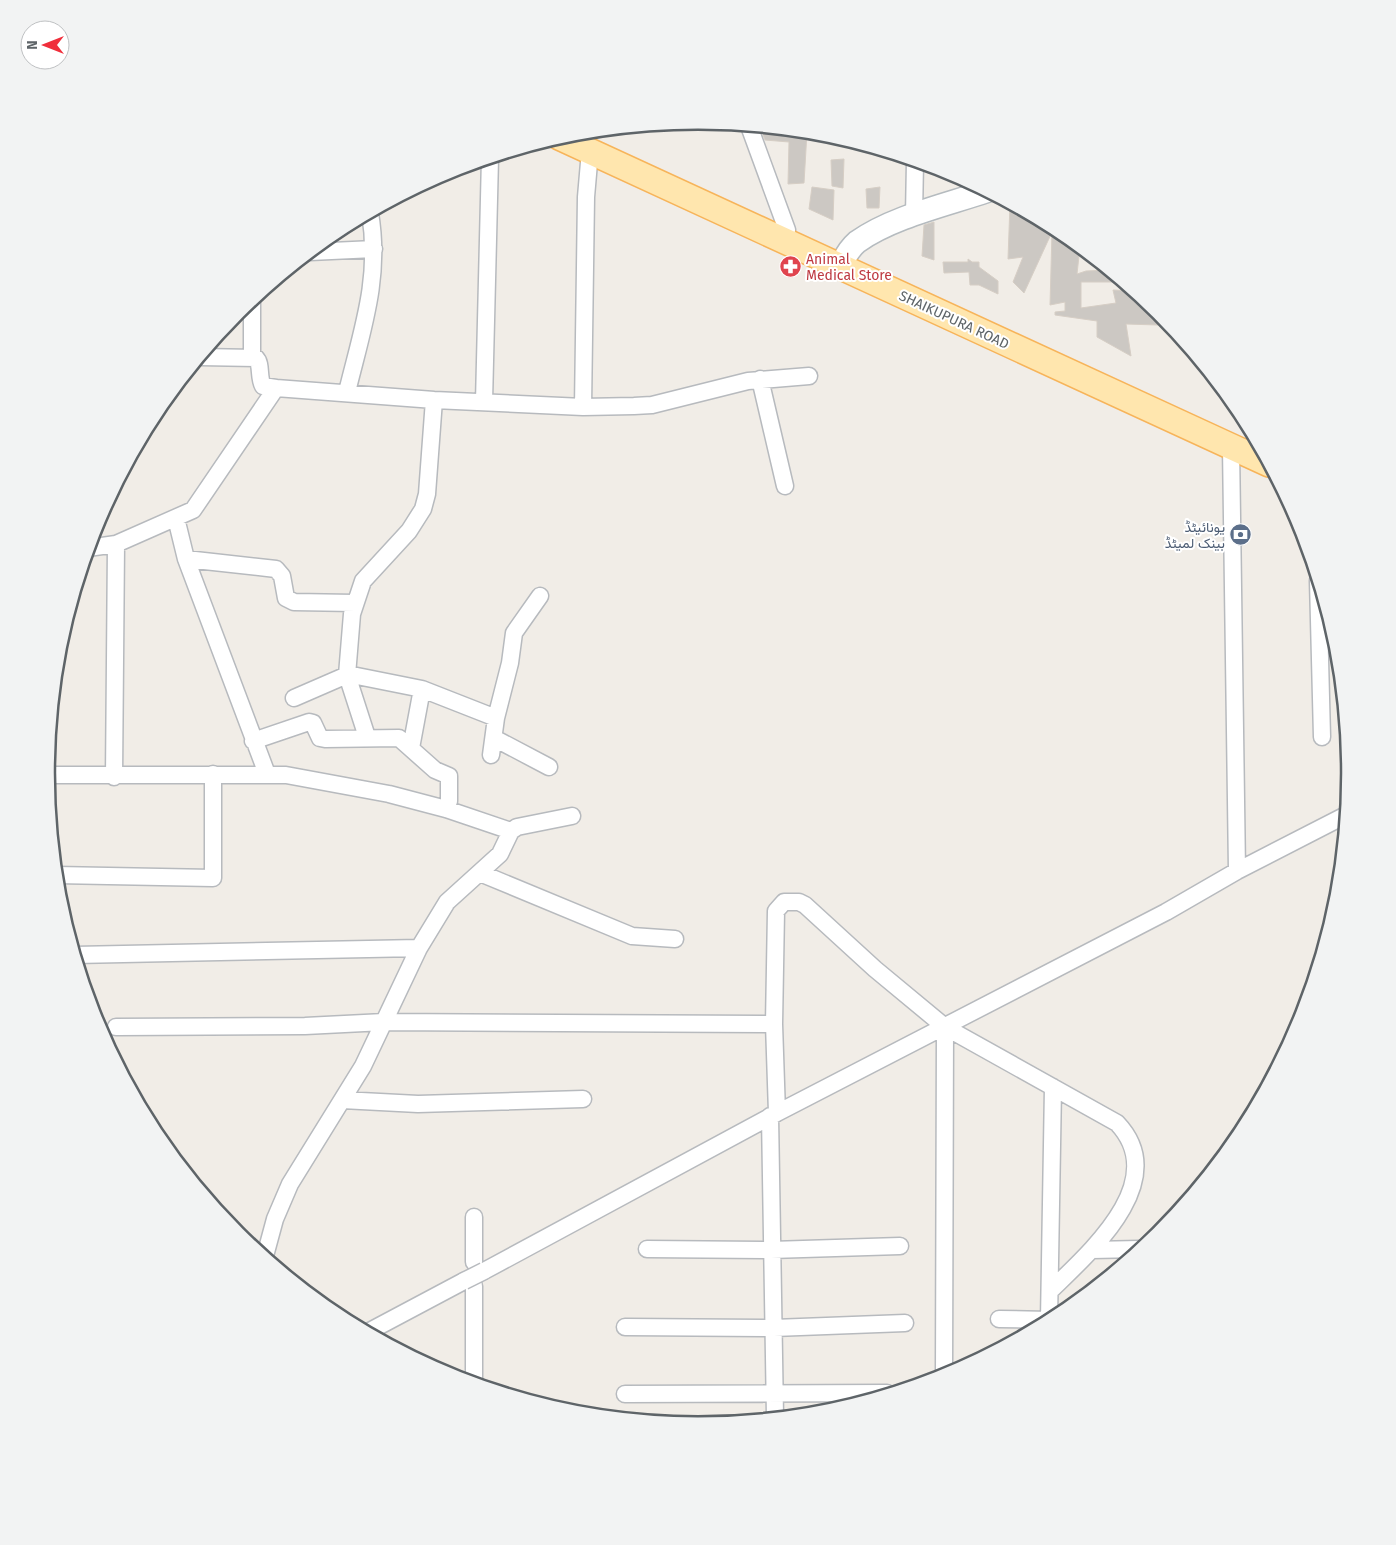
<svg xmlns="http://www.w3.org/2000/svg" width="1396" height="1545" font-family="'Fira Sans',Vazirmatn,sans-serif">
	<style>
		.building { fill: #ccc8c3; stroke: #d6cec5 }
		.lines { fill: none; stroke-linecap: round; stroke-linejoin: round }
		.street-casing { stroke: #b7babe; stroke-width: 19 }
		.secondary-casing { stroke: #b5bbbf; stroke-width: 25 }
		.primary-casing { stroke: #f7b45a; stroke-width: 28 }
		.street { stroke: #fff; stroke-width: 16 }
		.secondary { stroke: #fff; stroke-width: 22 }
		.primary { stroke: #ffe6ae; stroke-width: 25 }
		.street-bridge-casing { stroke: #b7babe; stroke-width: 19; stroke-linecap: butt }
		.street-bridge { stroke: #fff; stroke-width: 16 }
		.labels { text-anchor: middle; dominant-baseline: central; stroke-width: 4; stroke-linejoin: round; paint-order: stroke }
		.health-label { font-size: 14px; fill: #be3a42; stroke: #fff; text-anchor: start }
		.street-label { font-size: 14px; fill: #5e6468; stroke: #fff }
		.service-label { font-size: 14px; fill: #4e5e75; stroke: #fff; text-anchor: end }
		.rim { fill: none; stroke: #5e6468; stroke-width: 2.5 }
	</style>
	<rect width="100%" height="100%" fill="#f1ede7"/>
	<path class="building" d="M760,127L807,132L804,183L788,184L789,142L765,140Z
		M844,159L843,188L832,186L831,160Z
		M812,187L834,190L833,220L809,209Z
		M880,187L879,208H867L866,189Z
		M1010,204L1060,231L1080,247L1077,274L1086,271L1109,270L1122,282H1081V308L1116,303L1113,290L1133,291L1159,312L1158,325L1126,324L1131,356L1097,337V321L1055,315V312L1065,311V302L1050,305L1052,232L1024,293L1013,282L1023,257L1008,259Z
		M934,222V260L922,256L924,225Z
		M968,259L972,262H979V267L998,281V294L979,285H970L969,272L944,273L943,262H968Z"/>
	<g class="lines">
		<defs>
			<path id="street" d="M749,126L787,230
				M914,216L915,161
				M310,252L374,249
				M200,357L256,358C262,364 258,377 263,386L276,388
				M252,357V299
				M760,379L785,486
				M347,392C362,330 381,278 370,213
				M484,402L490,158
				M583,407L586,197L590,151
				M1231,447L1237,871
				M176,518L186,559L267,774
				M88,548L116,544L193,510L276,388L434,400L583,407L634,406L652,405L748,381L809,376
				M186,559L276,569L282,576L286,598L294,602L355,603
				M1318,581L1322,737
				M294,698L347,675L357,676L422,689L496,718
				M367,737L347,675L352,614L363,581L409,531L423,509L427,494L434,400
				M494,738L549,767
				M253,741L309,722L313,723L320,738L325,739L399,738L435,770L449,776V801L446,809
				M411,748L422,689
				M491,755L496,718L510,663L514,633L540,596
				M47,775H286L389,794L446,809L511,831
				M114,777L116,544
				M480,873L632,936L675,939
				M56,875L213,878V774
				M75,955L419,948
				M116,1027L305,1026L384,1022L774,1024
				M342,1100L418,1104L583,1099
				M777,1113L774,1024L776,911L784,902H799L805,905L875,969L945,1027L1117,1123C1172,1181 1090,1252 1050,1291
				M770,1116L775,1417
				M647,1249L771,1250L900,1246
				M1092,1250L1139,1249
				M265,1256L275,1219L290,1184L363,1066L419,948L447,902L500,854L511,831L517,827L572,816
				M474,1262V1217
				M484,1271L777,1113L1166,912L1237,871L1346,815
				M999,1319L1050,1320
				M1049,1320L1053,1087
				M625,1327L774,1328L905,1323
				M368,1332L464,1281
				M944,1376L945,1027
				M474,1382V1286
				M625,1394L887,1393"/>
			<path id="secondary" d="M840,268C844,258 849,249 857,242C892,217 946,205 987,191"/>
			<path id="primary" d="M559,137L1269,464"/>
		</defs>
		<use href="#street" class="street-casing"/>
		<use href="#secondary" class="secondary-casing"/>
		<use href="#primary" class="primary-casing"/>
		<use href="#street" class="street"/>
		<use href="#secondary" class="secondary"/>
		<use href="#primary" class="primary"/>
		<defs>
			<path id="street-bridge" d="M464,1281L484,1271"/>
		</defs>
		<use href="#street-bridge" class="street-bridge-casing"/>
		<use href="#street-bridge" class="street-bridge"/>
	</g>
	<defs>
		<symbol id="pharmacy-disc" viewBox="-11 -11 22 22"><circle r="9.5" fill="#e0444e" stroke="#fff"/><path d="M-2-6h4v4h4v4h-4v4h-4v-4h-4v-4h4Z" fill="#fff"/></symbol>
		<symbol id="bank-disc" viewBox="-11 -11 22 22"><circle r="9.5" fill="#5c6f8a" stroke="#fff"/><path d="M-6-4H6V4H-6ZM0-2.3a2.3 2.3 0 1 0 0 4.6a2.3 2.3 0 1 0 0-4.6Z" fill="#fff"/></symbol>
	</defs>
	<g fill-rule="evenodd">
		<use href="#pharmacy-disc" x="778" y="254" width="25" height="25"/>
		<use href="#bank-disc" x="1228" y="522" width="25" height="25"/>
	</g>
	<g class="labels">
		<g class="health-label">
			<text x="806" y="259">Animal<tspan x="806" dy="16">Medical Store</tspan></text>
		</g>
		<g class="street-label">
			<text transform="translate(954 320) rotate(25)">SHAIKUPURA ROAD</text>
		</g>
		<g class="service-label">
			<text x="1225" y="527">یونائیٹڈ<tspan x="1225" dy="16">بینک لمیٹڈ</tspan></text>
		</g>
	</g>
	<path d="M0 0H1396V1545H0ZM55 773a643 643 0 1 1 1286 0a643 643 0 1 1-1286 0Z" fill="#f2f3f3" fill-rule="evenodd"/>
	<path class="rim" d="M55 773a643 643 0 1 1 1286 0a643 643 0 1 1-1286 0Z"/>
	<g transform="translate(45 45) rotate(270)"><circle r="24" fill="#ffffff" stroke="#bfc1c3"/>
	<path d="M0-4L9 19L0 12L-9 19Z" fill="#f02e3b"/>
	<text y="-8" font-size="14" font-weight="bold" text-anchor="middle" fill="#5e6468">N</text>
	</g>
</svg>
